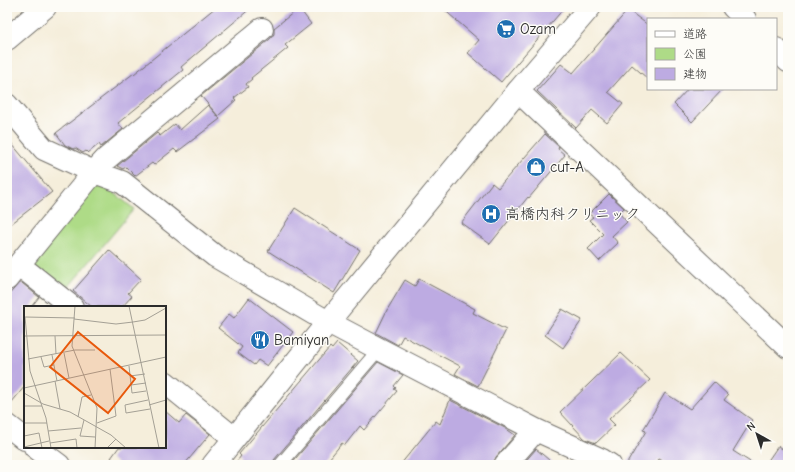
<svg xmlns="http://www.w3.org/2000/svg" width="795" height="472" font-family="'Comic Neue','Klee One',sans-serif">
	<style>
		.green { fill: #aedb87; stroke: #6c8359 }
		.building { fill: #bdabe2 }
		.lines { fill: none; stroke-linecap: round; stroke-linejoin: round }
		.service-casing { stroke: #726f69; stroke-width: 14 }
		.minor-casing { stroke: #726f69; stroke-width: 24 }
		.tertiary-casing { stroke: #726f69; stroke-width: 24 }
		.service { stroke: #fff; stroke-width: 12 }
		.minor { stroke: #fff; stroke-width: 22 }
		.tertiary { stroke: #fff; stroke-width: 22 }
		.labels { text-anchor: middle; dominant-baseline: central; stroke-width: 3; stroke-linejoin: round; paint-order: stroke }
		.poi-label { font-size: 15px; fill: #2b2b2b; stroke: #fdfcf7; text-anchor: start }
		.inset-road { fill: none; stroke: #a4a095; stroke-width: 1 }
		.view { fill: #e8590c; fill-opacity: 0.15; stroke: #e8590c; stroke-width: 2 }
		.inset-edge { fill: none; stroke: #2b2b2b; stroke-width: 2 }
	</style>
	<rect width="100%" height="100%" fill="#fdfcf7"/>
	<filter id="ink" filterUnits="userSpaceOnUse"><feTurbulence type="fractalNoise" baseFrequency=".025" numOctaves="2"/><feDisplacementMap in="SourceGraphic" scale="8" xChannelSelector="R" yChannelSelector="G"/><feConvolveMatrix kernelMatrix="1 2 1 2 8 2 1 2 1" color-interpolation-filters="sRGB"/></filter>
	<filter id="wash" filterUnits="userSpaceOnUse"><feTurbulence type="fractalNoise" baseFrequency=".012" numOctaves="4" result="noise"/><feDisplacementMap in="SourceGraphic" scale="16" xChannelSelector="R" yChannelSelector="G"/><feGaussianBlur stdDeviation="0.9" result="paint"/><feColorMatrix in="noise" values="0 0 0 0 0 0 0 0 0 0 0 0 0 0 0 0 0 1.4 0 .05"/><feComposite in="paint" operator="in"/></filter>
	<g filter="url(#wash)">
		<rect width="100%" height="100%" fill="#f5eedb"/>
		<path class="green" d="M101,186L112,191L134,209L65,291L34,268L33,259L95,187Z"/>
		<g id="blocks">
			<path class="building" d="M216,7H252L181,67L183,70L118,123L123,129L101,147L99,144L88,153L86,151L83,153L75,148L73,149L65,145L56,133L134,73V74Z
				M441,7H565L501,82L468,53L479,40Z
				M299,8L311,24L285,45L288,48L251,78L252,79L246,84L248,87L234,98L236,100L218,116L201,96L270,39L274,34V28Z
				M628,10L648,25V79L632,65L608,92L623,104L607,123L592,110L576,128L537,91L561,64L573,73Z
				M688,89H723L692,122L674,104Z
				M208,105L220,119L177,152L174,149L154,165L152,163L135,176L126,167L123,169L117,166L157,133L160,136L175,124L180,130Z
				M545,134L559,147L558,149L565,155L529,198L528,197L490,244L461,223L492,183L498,188Z
				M7,138L52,192L7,227Z
				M609,194L624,208L619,213L627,222L612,236L618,243L599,261L588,249L603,234L589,220L593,217L589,214Z
				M295,208L360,250L334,293L268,251Z
				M109,250L141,279L128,293L132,296L122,307H92L73,291Z
				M419,279L475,309L473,313L506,330L478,386L455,374L460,366L403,336L398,345L376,333L387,310L405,280L415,286Z
				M19,283H22L39,297L31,307H25V386L7,408V297Z
				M249,298L293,332L267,366L258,360L254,365L238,353L242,347L218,328L229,314L234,318Z
				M562,309L582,320L563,348L545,335Z
				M337,343L358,361L274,460L273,465H234L241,456L239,454L330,347L332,349Z
				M621,353L650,380L609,419L615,425L596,443L585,439L560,412Z
				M378,362L403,375L394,386L396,388L394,389L397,391L364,430L360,426L345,445L342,443L324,465H290Z
				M714,382L728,395L724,400L752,420L733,451L755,465H670L659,459L655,465H626L646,431L643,430L665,393L690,409Z
				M450,400L505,428L515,435L496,457L493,465H400L436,421L440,424Z
				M165,411L179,423L186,415L210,434L184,465H119L111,458L119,447H165Z
				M778,446L788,453V465H765Z
				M536,449L555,465H522Z"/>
		</g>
	</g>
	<g filter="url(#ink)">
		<use href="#blocks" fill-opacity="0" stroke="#726f69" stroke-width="1"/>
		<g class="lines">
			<defs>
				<path id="service" d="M280,465L379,349"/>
				<path id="minor" d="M733,7L745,19
					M776,49L788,61
					M518,91L788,347
					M7,105L44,149L94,172L122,182L215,256L328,322L379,349L536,430L602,460L610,465
					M19,265L72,307
					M7,279L94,172L106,159L262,29
					M165,382L234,438
					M7,425L25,439
					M35,447L59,465
					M505,465L536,430"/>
				<path id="tertiary" d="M7,39L45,7
					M213,465L328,322L518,91L590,7"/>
			</defs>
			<use href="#service" class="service-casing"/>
			<use href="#minor" class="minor-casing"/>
			<use href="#tertiary" class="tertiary-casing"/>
			<use href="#service" class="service"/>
			<use href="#minor" class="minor"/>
			<use href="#tertiary" class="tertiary"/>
		</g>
	</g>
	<defs>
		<symbol id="supermarket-disc" viewBox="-11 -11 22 22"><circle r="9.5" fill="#1f6fb2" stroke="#fdfcf7"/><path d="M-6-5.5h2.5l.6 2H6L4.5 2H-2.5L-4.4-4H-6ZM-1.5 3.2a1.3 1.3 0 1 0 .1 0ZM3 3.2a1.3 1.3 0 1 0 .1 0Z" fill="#fff"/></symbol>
		<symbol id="shop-disc" viewBox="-11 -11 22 22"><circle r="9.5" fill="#1f6fb2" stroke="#fdfcf7"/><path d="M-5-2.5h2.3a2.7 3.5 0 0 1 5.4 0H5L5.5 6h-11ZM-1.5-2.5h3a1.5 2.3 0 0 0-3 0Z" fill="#fff"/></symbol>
		<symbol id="hospital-disc" viewBox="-11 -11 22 22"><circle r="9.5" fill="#1f6fb2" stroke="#fdfcf7"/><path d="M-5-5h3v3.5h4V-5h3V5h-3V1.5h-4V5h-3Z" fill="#fff"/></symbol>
		<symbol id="restaurant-disc" viewBox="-11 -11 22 22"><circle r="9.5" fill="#1f6fb2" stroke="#fdfcf7"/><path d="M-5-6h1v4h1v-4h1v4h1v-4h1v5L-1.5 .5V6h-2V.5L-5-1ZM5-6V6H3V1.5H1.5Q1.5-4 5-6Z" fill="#fff"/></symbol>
	</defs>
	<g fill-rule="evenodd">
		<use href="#supermarket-disc" x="495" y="18" width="22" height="22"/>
		<use href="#shop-disc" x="525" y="156" width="22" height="22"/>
		<use href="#hospital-disc" x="480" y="203" width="22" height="22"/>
		<use href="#restaurant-disc" x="249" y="329" width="22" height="22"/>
	</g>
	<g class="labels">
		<g class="poi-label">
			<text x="520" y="29">Ozam</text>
			<text x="550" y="167">cut-A</text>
			<text x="505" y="214">高橋内科クリニック</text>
			<text x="274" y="340">Bamiyan</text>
		</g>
	</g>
	<g transform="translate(24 306)">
		<rect width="142" height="142" fill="#f5eedb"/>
		<path class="inset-road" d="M51,0L48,40L73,102L71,142M105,0L135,142M1,11L6,65L22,112L27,142M1,11L51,12M50,13L92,18L109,16L121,14L142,2M0,30L142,29M31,30L32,48M40,47L45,72M28,49L33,75M17,51L20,61L30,59M4,53L51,44H71M105,60L108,87L122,85M106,70L121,68M31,75L36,103M107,79L122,77M0,82L142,51M0,87L19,98L46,106L87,129L102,142M124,94L101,99L102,107L126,103M125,99L142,94M0,100H18M54,111L58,91L67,89M60,114L56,130L71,131M0,117H23M73,117L92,110L86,63M24,125L57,122M0,130L15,127L18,142M26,137L52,133L53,142M0,141L25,135M83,142L92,133"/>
		<path class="view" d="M54,26L111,73L84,107L26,61Z"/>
		<rect width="142" height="142" class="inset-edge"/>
	</g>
	<rect width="795" height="472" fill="none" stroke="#fdfcf7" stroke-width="24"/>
	<rect x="647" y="18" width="130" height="72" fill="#fdfcf7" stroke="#a9a8a5"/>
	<rect x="655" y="31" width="20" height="6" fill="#ffffff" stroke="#a9a8a5"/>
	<text x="683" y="38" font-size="12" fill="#2b2b2b">道路</text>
	<rect x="655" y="48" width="20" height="12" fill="#aedb87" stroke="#a9a8a5"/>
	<text x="683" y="58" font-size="12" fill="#2b2b2b">公園</text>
	<rect x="655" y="68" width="20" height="12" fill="#bdabe2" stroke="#a9a8a5"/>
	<text x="683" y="78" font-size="12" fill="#2b2b2b">建物</text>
	<g transform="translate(757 434) rotate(321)" stroke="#fdfcf7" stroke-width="3" paint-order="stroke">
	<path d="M0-3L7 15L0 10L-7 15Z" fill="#2b2b2b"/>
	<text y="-6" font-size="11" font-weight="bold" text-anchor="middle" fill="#2b2b2b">N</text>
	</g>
</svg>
